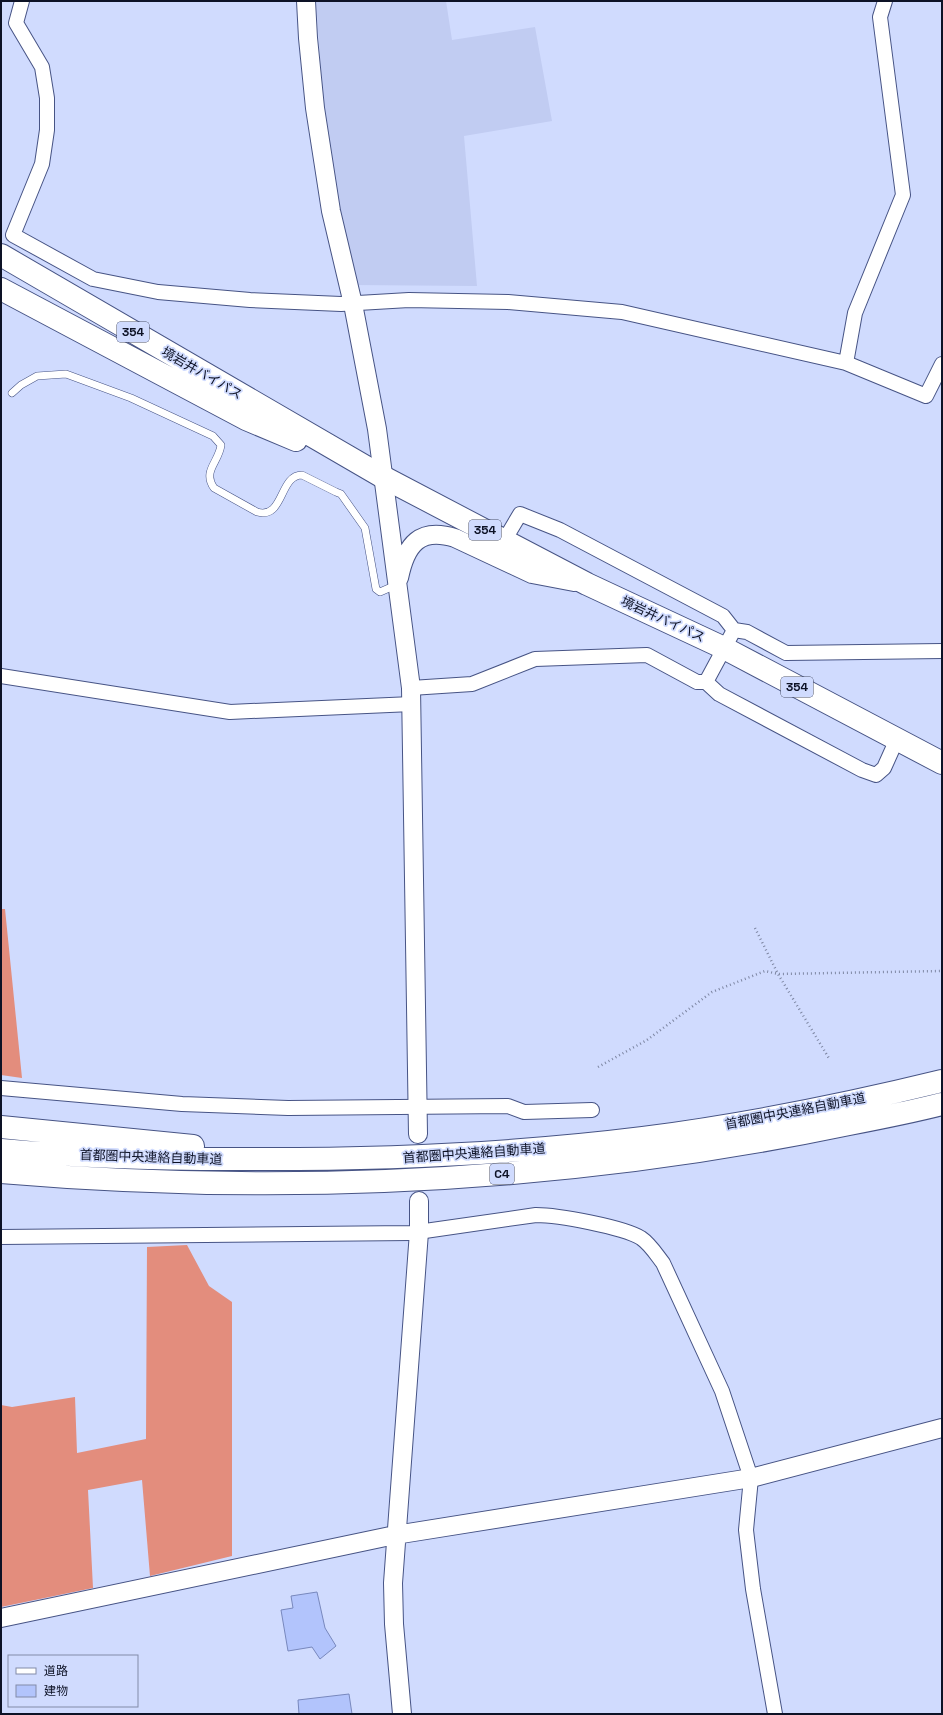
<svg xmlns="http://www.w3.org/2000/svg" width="943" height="1715" font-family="'Space Grotesk','Noto Sans JP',sans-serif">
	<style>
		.built { fill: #c1ccf2 }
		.forest { fill: #e38d7d }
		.building { fill: #b2c4fc; stroke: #7888bd }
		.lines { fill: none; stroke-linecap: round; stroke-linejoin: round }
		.service-casing { stroke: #475485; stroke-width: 8 }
		.minor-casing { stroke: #475485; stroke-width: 16 }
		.tertiary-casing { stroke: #475485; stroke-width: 20 }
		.trunk-casing { stroke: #475485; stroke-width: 24 }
		.motorway-casing { stroke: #475485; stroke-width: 24 }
		.path { stroke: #7e87a3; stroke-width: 2.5; stroke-dasharray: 1 3; stroke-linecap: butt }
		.service { stroke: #fff; stroke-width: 7 }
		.minor { stroke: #fff; stroke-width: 14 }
		.tertiary { stroke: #fff; stroke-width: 18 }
		.trunk { stroke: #fff; stroke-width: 22 }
		.motorway { stroke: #fff; stroke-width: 22 }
		.labels { text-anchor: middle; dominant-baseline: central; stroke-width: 3.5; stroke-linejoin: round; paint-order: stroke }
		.shield { fill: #d0dbfe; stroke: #484e67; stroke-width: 1 }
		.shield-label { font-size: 12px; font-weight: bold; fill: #0d1226 }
		.street-label { font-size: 13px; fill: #0d1226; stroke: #d0dbfe }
	</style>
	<rect width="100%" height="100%" fill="#d0dbfe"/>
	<path class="built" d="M316,1H446L452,40L535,27L552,121L464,136L477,286L353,285L327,155Z"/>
	<path class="forest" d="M1,909H5L22,1078L1,1075Z
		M187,1245L209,1286L232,1302V1556L150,1576L142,1480L88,1490L93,1588L1,1607V1405L12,1407L75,1397L77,1453L146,1439L147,1247Z"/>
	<path class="building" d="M317,1592L325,1628L336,1646L320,1659L312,1647L288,1651L281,1610L293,1608L291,1596Z
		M349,1694L352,1714H299L298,1700Z"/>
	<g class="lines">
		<defs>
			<path id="service" d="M12,393L21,385L37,376L66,374L131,398L213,436L221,445C219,462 202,471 214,488L257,512C284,520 279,475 302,475L336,492L341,494L365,528L376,589L380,592L396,585"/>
			<path id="minor" d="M22,1L16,23L42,67L47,98V130L42,164L13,235L93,279L158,292L250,300L341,304L409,300L508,302L622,312L846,363L926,396L942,364
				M846,363L855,313L903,195L880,17L885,1
				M504,541L520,514L560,530L723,616L734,630
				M1,676L230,712L412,704
				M706,682L719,694L862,770L876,775L884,768L897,739
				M411,688L472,684L535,659L647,655L697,682H706L734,630L747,632L786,653L942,651
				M1,1088L182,1104L288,1108L508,1106L524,1112L592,1110
				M1,1237L411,1233L536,1215C558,1215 623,1227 641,1238C650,1244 656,1254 663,1263L722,1391L751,1478L746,1530L753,1589L775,1714"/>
			<path id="tertiary" d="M306,1L308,38L315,108L331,211L353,304L377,429L411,688L418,1134
				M399,578C406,544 420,527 455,538L532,574L574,582
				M1,1618L395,1535L751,1478L942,1428
				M402,1714L394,1624L393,1583L419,1232V1201"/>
			<path id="trunk" d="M1,255L383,477L587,584L724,648L942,763
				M1,289L246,419L296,440"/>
			<path id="motorway" d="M1,1127L193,1146
				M1,1150C79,1157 156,1159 234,1159C371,1160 507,1155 643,1138C743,1125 844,1105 942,1081
				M1,1172C284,1196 571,1182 849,1124C880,1118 911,1112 942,1104"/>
		</defs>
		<use href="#service" class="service-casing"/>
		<use href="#minor" class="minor-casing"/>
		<use href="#tertiary" class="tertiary-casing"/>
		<use href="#trunk" class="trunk-casing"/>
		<use href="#motorway" class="motorway-casing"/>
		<path class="path" d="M755,928L778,974L830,1060
			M598,1067L647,1040L712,992L765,971L778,974L942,971"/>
		<use href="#service" class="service"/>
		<use href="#minor" class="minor"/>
		<use href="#tertiary" class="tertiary"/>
		<use href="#trunk" class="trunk"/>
		<use href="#motorway" class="motorway"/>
	</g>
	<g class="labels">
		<g class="shield">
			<rect x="117" y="322" width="32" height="20" rx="3"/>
			<rect x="469" y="520" width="32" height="20" rx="3"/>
			<rect x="781" y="677" width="32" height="20" rx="3"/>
			<rect x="490" y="1164" width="24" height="20" rx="3"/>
		</g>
		<g class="shield-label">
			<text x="133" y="332">354</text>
			<text x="485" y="530">354</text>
			<text x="797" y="687">354</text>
			<text x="502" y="1174">C4</text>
		</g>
		<g class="street-label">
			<text transform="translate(202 373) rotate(30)">境岩井バイパス</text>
			<text transform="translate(663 619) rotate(25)">境岩井バイパス</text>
			<text transform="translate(795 1111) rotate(-11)">首都圏中央連絡自動車道</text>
			<text transform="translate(474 1153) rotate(-4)">首都圏中央連絡自動車道</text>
			<text transform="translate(151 1157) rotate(2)">首都圏中央連絡自動車道</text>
		</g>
	</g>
	<rect width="943" height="1715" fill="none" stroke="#0d1226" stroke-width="4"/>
	<rect x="8" y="1655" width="130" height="52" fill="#d0dbfe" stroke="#828ba8"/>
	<rect x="16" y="1668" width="20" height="6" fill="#ffffff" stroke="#828ba8"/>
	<text x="44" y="1675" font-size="12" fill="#0d1226">道路</text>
	<rect x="16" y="1685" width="20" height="12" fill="#b2c4fc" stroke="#828ba8"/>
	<text x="44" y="1695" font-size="12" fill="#0d1226">建物</text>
</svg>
